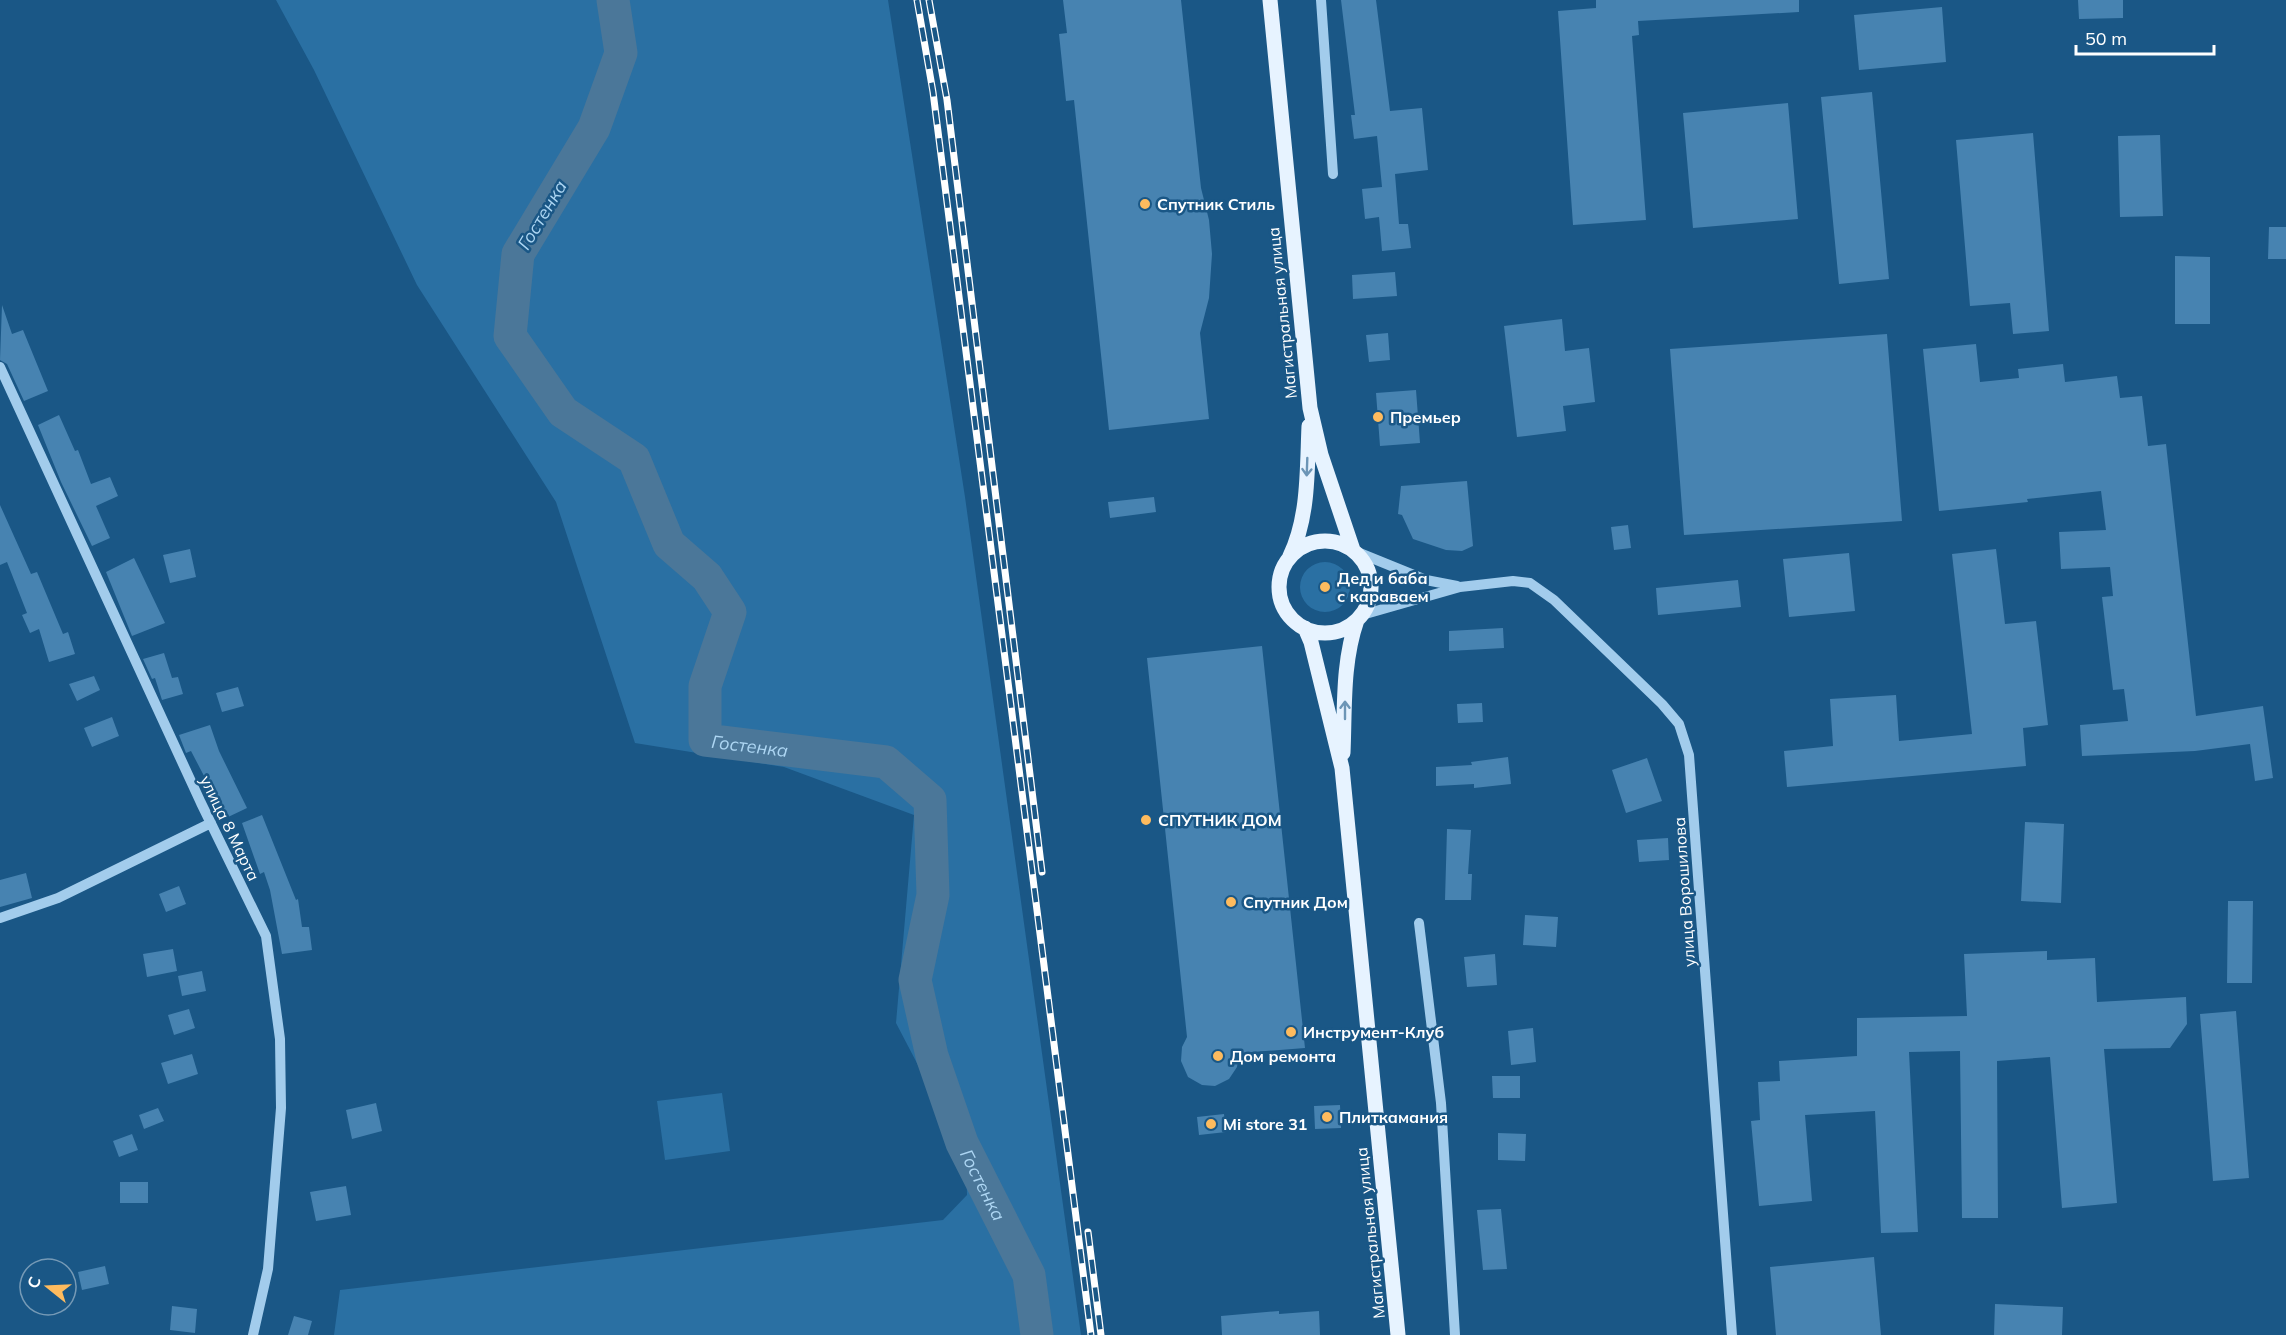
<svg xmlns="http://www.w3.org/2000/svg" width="2286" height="1335" font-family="Mulish,sans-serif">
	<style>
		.green { fill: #2a70a3 }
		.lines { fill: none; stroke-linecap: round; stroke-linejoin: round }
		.river { stroke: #4b7799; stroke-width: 33 }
		.building { fill: #4783b1 }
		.minor { stroke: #a2ccec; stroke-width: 10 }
		.major { stroke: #e7f3ff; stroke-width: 15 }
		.rail-casing { stroke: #fff; stroke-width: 7 }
		.rail { stroke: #1a5786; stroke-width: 4.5; stroke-dasharray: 14; stroke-linecap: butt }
		.oneway { stroke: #6c95b6 }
		.poi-dot { fill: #febb5e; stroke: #1a5786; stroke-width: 2 }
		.labels { text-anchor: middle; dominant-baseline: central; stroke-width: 5; stroke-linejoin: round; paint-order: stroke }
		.poi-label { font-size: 16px; font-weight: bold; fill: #fff; stroke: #1a5786; text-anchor: start }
		.street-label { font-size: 16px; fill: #fff; stroke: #1a5786 }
		.water-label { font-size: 18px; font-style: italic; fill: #add6f3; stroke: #1a5786 }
	</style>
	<rect width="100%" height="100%" fill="#1a5786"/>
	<path class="green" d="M276,0H888L965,497L1081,1335H334L340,1290L943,1220L967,1195L966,1157L896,1023L914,815L784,767L635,743L556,502L417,285L314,70Z
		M1300 587a25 25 0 1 1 50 0a25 25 0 1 1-50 0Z
		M722,1093L730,1151L665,1160L657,1101Z"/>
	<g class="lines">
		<path class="river" id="s1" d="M613,0L621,53L594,128L518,254L510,336L563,412L634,459L669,544L707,577L730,612L705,686V740L886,762L930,800L933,895L915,980L932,1056L962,1143L1029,1275L1037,1335"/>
	</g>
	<path class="building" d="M1063,0H1181L1201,188L1209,220L1212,254L1209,298L1200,333L1209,419L1109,430L1074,100L1066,101L1059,34L1067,33Z
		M1341,0H1376L1390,111L1422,108L1428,170L1395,174L1399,224H1408L1411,248L1382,251L1379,217L1365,219L1362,189L1382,187L1377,136L1354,139L1351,115H1355Z
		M1596,0H1799V12L1638,21L1639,35L1632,36L1646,220L1573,225L1558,11L1596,8Z
		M2078,0H2123V18L2079,19Z
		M1942,7L1946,62L1859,70L1854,15Z
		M1872,92L1889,279L1839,284L1821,97Z
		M1788,103L1798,219L1693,228L1683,113Z
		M2033,133L2049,331L2013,334L2010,303L1970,306L1956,140Z
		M2160,135L2163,216L2120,217L2118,136Z
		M2269,227H2286V259H2268Z
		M2175,256L2210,257V324H2175Z
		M1395,272L1397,296L1353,299L1352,275Z
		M2,305L12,334L23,330L48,391L24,401L7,364L0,360Z
		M1562,319L1565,351L1589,348L1595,402L1563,406L1566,431L1517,437L1504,326Z
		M1388,333L1390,360L1369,362L1366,335Z
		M1887,334L1902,521L1684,535L1670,349Z
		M1976,344L1980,382L2019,378L2018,369L2063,364L2065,382L2117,376L2120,398L2142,396L2148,446L2166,444L2196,716L2263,706L2273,778L2255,781L2250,744L2195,751L2082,756L2080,725L2128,721L2124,689L2113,690L2102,597L2113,596L2110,567L2061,569L2059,532L2106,530L2101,491L2027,499L2028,502L1939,511L1923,349Z
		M1416,390L1420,443L1380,446L1376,393Z
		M59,415L75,451L78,450L91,484L110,477L118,496L96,506L110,538L92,546L61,482L38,425Z
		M1467,481L1473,546L1462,551L1446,550L1413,539L1402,515L1398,514L1401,486Z
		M1154,497L1156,512L1110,518L1108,502Z
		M0,505L31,574L37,572L63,634L68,632L75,654L49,662L39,629L30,633L22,615L27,613L7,562L0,565Z
		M1628,525L1631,548L1614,550L1611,527Z
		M190,549L196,577L170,583L163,555Z
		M1996,549L2005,624L2036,621L2048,725L2023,728L2026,766L1787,787L1784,751L1833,746L1830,699L1896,695L1899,741L1972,734L1952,554Z
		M1849,553L1855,611L1789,617L1783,559Z
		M134,558L165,623L132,636L106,572Z
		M1738,580L1741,607L1658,615L1656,588Z
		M1503,628L1504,648L1449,651V631Z
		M1262,646L1305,1048L1239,1053L1237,1067L1229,1079L1215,1086L1202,1085L1188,1077L1181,1061L1182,1047L1187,1037L1147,658Z
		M164,653L172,678L178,677L183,694L162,700L155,678L152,679L143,659Z
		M94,676L100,690L77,701L69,684Z
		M238,687L244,706L222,712L216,693Z
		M1482,703L1483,722L1458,723L1457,704Z
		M112,717L119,736L92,747L84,728Z
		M210,725L219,751L247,808L226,818L191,751L186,753L179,735Z
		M1508,757L1511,784L1474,788V784L1436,786V767L1472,765L1471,762Z
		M1647,758L1662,801L1626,813L1612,770Z
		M262,815L296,900L298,899L302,927H309L312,950L282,954L270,890L264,872L260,874L242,823Z
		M2025,822L2064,824L2061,903L2021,901Z
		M1447,829L1471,830L1468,874H1472L1471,900H1445Z
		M1668,838L1669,860L1639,862L1637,840Z
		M26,873L32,898L0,907V880Z
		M179,886L186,904L166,912L159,894Z
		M2228,901H2253L2252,983H2227Z
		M1525,915L1558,917L1556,947L1523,945Z
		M173,949L177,971L147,977L143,954Z
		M2047,951V960L2095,958L2097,1002L2186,997L2187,1024L2170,1048L2104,1049L2117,1203L2062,1208L2050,1057L1997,1061L1998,1218H1962L1960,1051L1909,1052L1918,1232L1881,1233L1875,1111L1805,1115L1812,1201L1759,1206L1751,1121L1760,1120L1758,1082L1780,1081L1779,1061L1857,1056V1018L1967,1016L1964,954Z
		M1495,954L1497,985L1467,987L1464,957Z
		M202,971L206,991L182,996L178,976Z
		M189,1009L195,1028L174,1035L168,1015Z
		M2236,1011L2249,1178L2213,1181L2200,1014Z
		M1533,1028L1536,1062L1511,1065L1508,1031Z
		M192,1054L198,1074L168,1084L161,1063Z
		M1492,1076H1520V1098H1493Z
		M376,1103L382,1131L352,1139L346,1110Z
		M1340,1105L1341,1128L1315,1129L1314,1106Z
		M158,1108L164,1121L144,1129L139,1115Z
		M1224,1114L1226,1132L1199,1135L1197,1117Z
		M1498,1133L1526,1134L1525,1161L1498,1160Z
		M132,1134L138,1150L119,1157L113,1141Z
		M120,1182H148V1203H120Z
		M346,1186L351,1215L316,1221L310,1192Z
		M1501,1209L1507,1269L1483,1270L1477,1210Z
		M1874,1257L1881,1335H1776L1770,1267Z
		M105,1266L109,1284L82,1290L78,1272Z
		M1995,1304L2063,1307L2062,1335H1994Z
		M172,1306L197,1309L195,1333L170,1330Z
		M1279,1311V1314L1319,1311L1320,1335H1222L1221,1316Z
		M294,1316L312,1321L308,1335H288Z"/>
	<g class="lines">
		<path class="minor" d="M1321,0L1333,174
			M0,367L201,803L266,936L280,1039L281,1108L268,1269L253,1335
			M1357,552L1426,580L1457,586
			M1362,615L1460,587L1513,581L1530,583L1554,600L1662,704L1679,724L1689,755L1732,1335
			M0,918L58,898L211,823
			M1419,923L1441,1103L1455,1335"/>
		<path class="major" d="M1270,0L1310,408L1321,455L1353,550
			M1279 587a46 46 0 1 1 92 0a46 46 0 1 1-92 0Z
			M1290,556C1309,517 1307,469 1309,426
			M1305,628L1311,642L1342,768L1398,1335
			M1343,753C1345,709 1342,663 1357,620"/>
		<defs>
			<path id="rail" d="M917,0L933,92L1091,1335
				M929,0L947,100L1042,872
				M1088,1232L1101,1335"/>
		</defs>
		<use href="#rail" class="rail-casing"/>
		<use href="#rail" class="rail"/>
	</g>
	<defs><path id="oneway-shaft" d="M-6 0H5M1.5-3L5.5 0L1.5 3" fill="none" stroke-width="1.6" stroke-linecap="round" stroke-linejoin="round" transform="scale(1.5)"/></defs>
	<g class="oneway">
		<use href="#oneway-shaft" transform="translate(1307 467) rotate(92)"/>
		<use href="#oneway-shaft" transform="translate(1345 710) rotate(-90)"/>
	</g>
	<g class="poi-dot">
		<circle cx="1145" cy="204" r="6"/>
		<circle cx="1378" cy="417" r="6"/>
		<circle cx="1325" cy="587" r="6"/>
		<circle cx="1146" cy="820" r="6"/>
		<circle cx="1231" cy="902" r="6"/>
		<circle cx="1291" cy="1032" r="6"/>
		<circle cx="1218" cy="1056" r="6"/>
		<circle cx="1327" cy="1117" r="6"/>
		<circle cx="1211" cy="1124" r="6"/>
	</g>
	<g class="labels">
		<g class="poi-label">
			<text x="1157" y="204">Спутник Стиль</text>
			<text x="1390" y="417">Премьер</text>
			<text x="1337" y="578">Дед и баба<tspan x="1337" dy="18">с караваем</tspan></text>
			<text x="1158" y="820">СПУТНИК ДОМ</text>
			<text x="1243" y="902">Спутник Дом</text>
			<text x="1303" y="1032">Инструмент-Клуб</text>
			<text x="1230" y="1056">Дом ремонта</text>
			<text x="1339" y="1117">Плиткамания</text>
			<text x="1223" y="1124">Mi store 31</text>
		</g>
		<g class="street-label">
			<text transform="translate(1282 313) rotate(-96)">Магистральная улица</text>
			<text transform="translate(230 828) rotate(64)">улица 8 Марта</text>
			<text transform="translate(1684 892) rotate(-94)">улица Ворошилова</text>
			<text transform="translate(1370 1233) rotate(-96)">Магистральная улица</text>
		</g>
		<g class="water-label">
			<text transform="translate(542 215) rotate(-59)">Гостенка</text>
			<text stroke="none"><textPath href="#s1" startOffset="902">Гостенка</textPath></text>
			<text stroke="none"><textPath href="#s1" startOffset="1496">Гостенка</textPath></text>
		</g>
	</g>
	<g transform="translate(48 1287) rotate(288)"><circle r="28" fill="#1a5786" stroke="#769ab6" stroke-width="1.5"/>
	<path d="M0-4.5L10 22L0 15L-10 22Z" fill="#febb5e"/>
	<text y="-9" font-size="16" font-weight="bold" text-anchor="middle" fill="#ffffff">С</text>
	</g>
	<path d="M2076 45v9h138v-9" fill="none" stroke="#ffffff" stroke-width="3"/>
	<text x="2085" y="45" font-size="18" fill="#ffffff" stroke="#1a5786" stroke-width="4.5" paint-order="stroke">50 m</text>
</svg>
